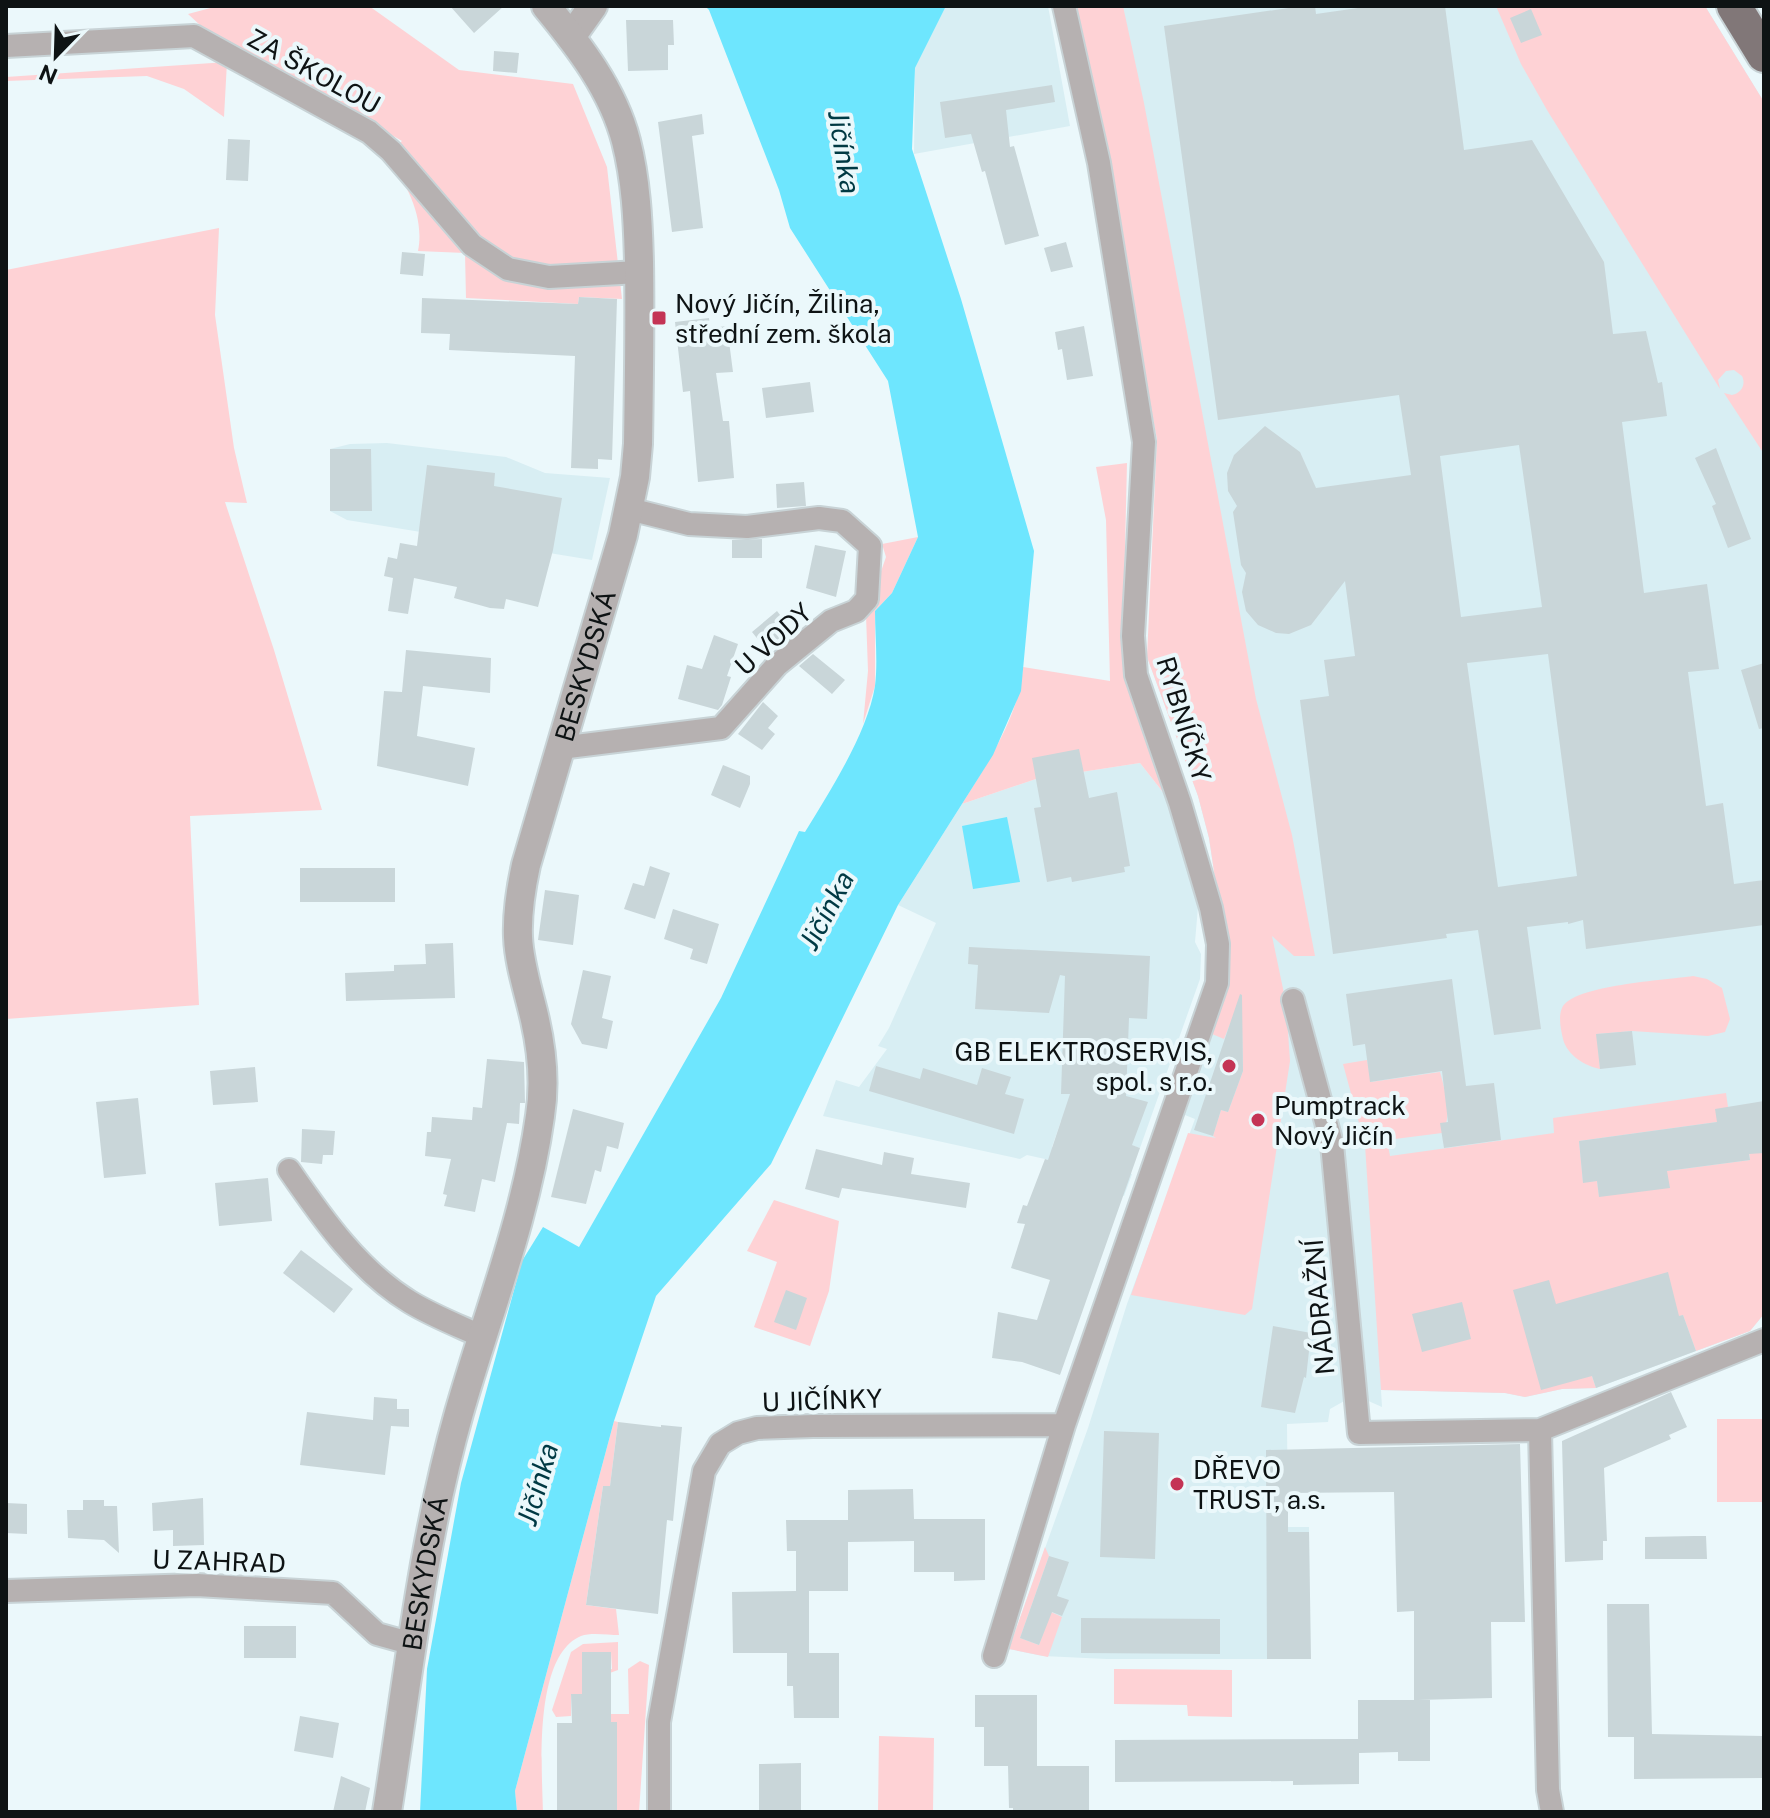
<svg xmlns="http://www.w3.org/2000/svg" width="1770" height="1818" font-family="'Public Sans',sans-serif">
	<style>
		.built { fill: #d8eef3 }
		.green { fill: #fed2d5 }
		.water { fill: #6ee6fe }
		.building { fill: #c9d6d9; fill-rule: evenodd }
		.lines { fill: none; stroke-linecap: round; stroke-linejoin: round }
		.minor-casing { stroke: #c8d3d6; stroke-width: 26 }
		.tertiary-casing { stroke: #c8d3d6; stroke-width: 32 }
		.primary-casing { stroke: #c8d3d6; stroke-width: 38 }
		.minor { stroke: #b6b1b1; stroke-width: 22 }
		.tertiary { stroke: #b6b1b1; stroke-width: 28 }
		.primary { stroke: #817778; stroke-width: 34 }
		.poi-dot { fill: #c43455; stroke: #ebf8fb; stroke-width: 3 }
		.labels { text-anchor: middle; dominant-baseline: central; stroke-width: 8; stroke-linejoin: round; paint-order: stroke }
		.street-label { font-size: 26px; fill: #0e1314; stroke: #ebf8fb }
		.poi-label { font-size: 26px; fill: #0e1314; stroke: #ebf8fb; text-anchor: start }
		.water-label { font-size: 28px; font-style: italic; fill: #003943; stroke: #ebf8fb }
	</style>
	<rect width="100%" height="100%" fill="#ebf8fb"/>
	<path class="built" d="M946,6H1048L1070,126L914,154L915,68Z
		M1077,6H1705L1764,102V1314L1750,1331L1596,1388L1562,1389L1525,1397L1505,1393L1381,1390L1382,1407L1355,1395L1330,1409L1328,1422L1287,1424L1288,1527H1309L1310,1659H1107L1043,1656L1009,1649L1088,1428L1127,1304L1195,1119L1185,1115L1224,989L1227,958L1209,838L1198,796L1147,657L1166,489Z
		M387,443L506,457L545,473L610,478L592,560L347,520L330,511V449L350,444Z
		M1140,763L1173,805L1198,907L1195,942L1201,954L1200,979L1140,1148L1061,1121L1052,1147L1132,1174L1124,1196L1086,1183L1063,1166L1045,1159L1027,1155L1020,1159L823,1116L836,1080L859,1087L887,1049L878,1046L889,1028L936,923L898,905L962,804L1036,779Z"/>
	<path class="green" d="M218,6H369L459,70L573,84L607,167L622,299L579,297L578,304L466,298L465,253L418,251C425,216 406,183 386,155L402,141L345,108L213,37L188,14Z
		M1077,6H1123L1144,103L1256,699L1292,835L1315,956H1294L1272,936L1286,1003L1290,1061L1252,1309L1245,1315L1131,1295L1188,1133L1216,1138L1213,1136L1221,1110L1228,1112L1243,1071L1242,1029L1230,1024L1224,1039L1212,1034L1224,989L1227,958L1209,838L1198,796L1147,657L1157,439Z
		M1496,6H1705L1764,102V454L1724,393L1732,395C1742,393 1746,384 1742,376L1734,370L1726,371L1718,380L1720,389L1547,110L1521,64Z
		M227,62L224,117L184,89L147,76L6,81V77Z
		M219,228L215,315L234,448L247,503L225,502L274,650L322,810L190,816L199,1005L6,1019V270Z
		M1127,463L1123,634L1173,805L1140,763L1036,779L962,804C988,762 1019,717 1023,667L1110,681L1106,520L1096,467Z
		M918,537L892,593L875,611V686L863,724L868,671L866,615L886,557L882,544Z
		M1693,976L1707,979L1722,988L1730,1019L1725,1032L1708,1036L1632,1031L1597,1034L1600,1069C1585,1066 1567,1055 1563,1039C1561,1030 1558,1017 1562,1008C1572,985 1667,980 1693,976Z
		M1367,1060L1371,1082L1440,1072C1445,1091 1453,1115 1442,1133L1387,1140L1390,1156L1554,1133L1553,1118L1726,1093L1728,1107L1717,1122L1579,1141L1583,1182L1597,1181L1599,1196L1667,1171L1750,1160L1743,1105L1764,1102V1314L1750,1331L1696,1351L1683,1315L1583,1351L1596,1388L1562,1389L1525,1397L1505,1393L1381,1390L1365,1145L1343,1064Z
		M774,1200L839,1221L829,1291L810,1346L754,1327L777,1262L747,1251Z
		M1717,1419H1764V1502H1717Z
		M614,1421L618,1422L610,1486H603L586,1605L616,1609L619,1635C608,1635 591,1632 581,1636C533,1656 542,1770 543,1812H517L515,1791Z
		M1045,1547L1049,1556L1020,1638L1039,1645L1051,1612L1062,1617L1048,1657L1009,1649Z
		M618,1642V1670L607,1674V1670L612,1669L611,1652L582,1653V1694L571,1695V1716L556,1717L552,1710L571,1652L583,1644Z
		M640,1661L649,1665L639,1812H617V1723H601V1719L611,1718V1714H629L628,1669Z
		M1114,1669L1232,1670V1717L1188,1716L1187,1705L1114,1704Z
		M879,1736L934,1738L933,1812H878Z"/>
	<path class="water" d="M705,6H946L915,68L912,149L961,299L1034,551L1021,691L993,755L898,905L771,1164L656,1296L614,1421L515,1791L517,1812H420L427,1669L461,1483L522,1261L543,1227L579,1247L721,998L799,831L805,832C829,793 868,732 875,686C878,662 875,635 875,611L892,593L918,537L888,381L790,228L779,190L709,10Z
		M1007,817L1020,882L973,889L962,826Z"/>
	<path class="building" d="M450,6H504L474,33Z
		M1302,6H1315L1316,14L1372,6H1445L1464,150L1532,140L1604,262L1613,334L1646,331L1658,383L1662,382L1667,416L1622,422L1644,593L1707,584L1719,669L1688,672L1706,806L1723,803L1734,884L1764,880V925L1586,949L1583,920L1568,924V922L1527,927L1541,1029L1494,1035L1478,930L1446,934L1447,938L1333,954L1300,700L1329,696L1324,660L1355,656L1345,581L1311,625L1289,634L1276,633L1258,625L1246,611L1242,592L1246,573L1241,565L1233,512L1237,506L1228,491L1227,473L1234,455L1265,426L1300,452L1316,488L1411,475L1399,395L1218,420L1164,26ZM1519,445L1542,607L1461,617L1440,456ZM1548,654L1577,876L1498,887L1467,663Z
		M1531,9L1542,35L1521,43L1510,18Z
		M626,20H673L674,45H668V70L628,71Z
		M494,51L519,53L517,73L493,71Z
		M1052,85L1055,102L1006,110L1010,147L1014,146L1039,236L1005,245L985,171L982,172L971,134L945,138L940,102Z
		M702,114L704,134L692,136L703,228L672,232L658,122Z
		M228,139L250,140L248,181L226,180Z
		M1066,242L1073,267L1051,272L1044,248Z
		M402,252L425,254L423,276L400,274Z
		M579,297L617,299L612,460L598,459V469L571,468L575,356L449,350L450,334L421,333L422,298L578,304Z
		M709,318L710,328L727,326L733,372L716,373L723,421H729L734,478L698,482L690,391L683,392L675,322Z
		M1084,326L1093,376L1067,380L1062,349L1058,350L1055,332Z
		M810,382L814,412L766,418L762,388Z
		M1716,448L1751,539L1728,548L1712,506L1716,504L1695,458Z
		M330,449H371L372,511H330Z
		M427,465L495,473L494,486L562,498L553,550L538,607L506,599L504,609L490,608L454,598L457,587L414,578L408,614L388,611L393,578L384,576L388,557L397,559L400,543L417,546Z
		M804,482L806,506L777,508L776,484Z
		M762,539V558H732V540Z
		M815,545L846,551L836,597L806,588Z
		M777,611L794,633L768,652L752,632Z
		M714,635L738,644L727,676L731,677L722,705L718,710L678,699L687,665L702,669Z
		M406,650L491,658L490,693L423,686L417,736L475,748L468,786L377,766L384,691L402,692Z
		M813,654L845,680L832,694L799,666Z
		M1764,663V728L1759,729L1741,670Z
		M763,702L778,716L768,728L775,734L762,750L738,734Z
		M1079,749L1089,798L1117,792L1130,866L1124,867L1125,872L1072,882L1071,877L1047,882L1034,808L1041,807L1032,758Z
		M723,765L750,776V784L740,808L711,795Z
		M650,866L670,873L655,919L624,909L633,883L644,886Z
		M300,868H395V902H300Z
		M545,890L579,895L573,945L538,940Z
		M673,909L719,924L707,964L690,959L693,949L664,939Z
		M453,943L455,998L346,1001L345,973L394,971V965L426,964L425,944Z
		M969,947L1150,956L1147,1019L1129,1018L1126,1096L1148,1102L1132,1145L1140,1148L1060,1375L1022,1362L992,1358L998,1312L1037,1320L1050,1280L1011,1268L1025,1224L1017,1223L1023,1205L1027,1206L1045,1159L1048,1160L1070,1094H1061L1065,976L1060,975L1049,1013L975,1009L978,965L968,964Z
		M583,970L611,976L602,1018L613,1021L607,1049L582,1044L571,1024Z
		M1452,979L1466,1086L1494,1083L1501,1140L1444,1148L1440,1123L1448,1122L1442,1071L1370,1082L1365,1044L1353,1046L1346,994Z
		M1240,994L1242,995L1243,1071L1228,1112L1221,1110L1213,1136L1194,1130Z
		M1632,1031L1636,1065L1600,1069L1596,1034Z
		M487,1059L524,1062L525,1103H520L519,1124L507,1123L495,1182L482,1179L475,1212L444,1206L447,1195L443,1194L451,1159L425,1156L427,1132H431L432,1117L472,1120L473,1107L482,1108Z
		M876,1066L920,1079L923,1068L977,1085L982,1068L1011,1077L1005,1094L1024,1099L1014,1134L869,1091Z
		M255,1067L258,1102L213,1105L210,1071Z
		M138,1098L146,1174L104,1178L96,1102Z
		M1764,1101V1153L1749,1154L1750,1160L1667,1171L1670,1188L1599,1197L1597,1181L1583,1183L1579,1141L1717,1122L1715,1109Z
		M573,1109L624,1123L618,1149L607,1146L601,1172L595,1170L586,1204L551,1197Z
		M302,1129L335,1131L333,1155H323L322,1164L301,1162Z
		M816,1149L882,1165L884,1152L914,1158L911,1174L970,1183L966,1208L842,1188L839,1198L805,1189Z
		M268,1178L272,1221L219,1226L215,1183Z
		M301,1250L353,1289L334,1313L283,1273Z
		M1668,1272L1679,1316L1683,1315L1696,1351L1596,1388L1592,1376L1541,1390L1513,1290L1549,1280L1556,1304Z
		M786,1290L807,1298L796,1330L774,1322Z
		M1462,1302L1471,1339L1422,1352L1412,1314Z
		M1273,1326L1311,1333L1306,1378L1304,1377L1295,1413L1261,1407Z
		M1671,1392L1687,1427L1669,1435L1671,1439L1604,1468L1607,1541H1603V1560L1565,1562L1562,1441Z
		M374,1397L397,1399V1409H409V1427L391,1426L385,1475L300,1465L307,1412L373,1420Z
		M618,1422L661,1427V1425L682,1427L673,1521L667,1520L658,1614L586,1605L603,1486H610Z
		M1104,1431L1159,1433L1155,1559L1100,1557Z
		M1520,1444L1525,1622H1491L1492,1698L1418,1700H1430V1761H1398V1752L1359,1753V1784L1293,1785V1781L1115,1782V1740L1358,1739V1700H1414V1611L1397,1612L1394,1492L1288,1493V1532H1309L1311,1659H1267L1266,1450Z
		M913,1489L914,1519H985V1580L954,1581V1572H914V1541L848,1542V1591H809V1653H839V1718H794L793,1686H787V1653H733L732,1592L796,1591V1551H787L786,1520H848V1490Z
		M203,1498L204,1545L173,1546V1530L153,1531L152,1503Z
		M83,1500H104V1506H117L119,1553L104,1540L68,1538L67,1510H83Z
		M6,1503L27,1504V1534L6,1533Z
		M1694,1536H1706L1707,1559H1645V1537Z
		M1049,1556L1069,1562L1057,1596L1069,1600L1062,1616L1052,1612L1039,1645L1020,1638Z
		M1607,1604H1649L1652,1734L1764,1736V1778L1634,1779V1737H1608Z
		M1081,1618L1220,1619V1654L1081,1653Z
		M244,1626H296V1658H244Z
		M582,1652H611V1722H617V1812H557V1723H572L571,1694H582Z
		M975,1695H1037V1766H1089V1812H1013V1808H1009L1008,1766H984V1727H975Z
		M300,1716L339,1723L333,1758L294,1751Z
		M801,1763V1812H759V1764Z
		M341,1776L370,1788L365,1812H333Z"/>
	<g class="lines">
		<defs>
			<path id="minor" d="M6,46L194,36L369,132L391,151L472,245L508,269L549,277L639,272
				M560,748L721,728L777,665L831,621L856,611L867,599L870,546L842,521L819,518L747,527L689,524L629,509
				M1293,1000L1332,1144L1359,1433L1540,1430L1764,1340
				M289,1170C322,1218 359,1271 410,1302C433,1316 459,1326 483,1337
				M1540,1430L1548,1790L1552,1812
				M6,1591L197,1585L333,1593L377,1634L413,1644
				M994,1656L1064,1425L1217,983L1218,944L1211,908L1180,803L1136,675L1133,636L1144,442L1099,163L1064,6
				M659,1812V1722L704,1471L720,1444L738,1433L757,1428L813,1426L1064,1425"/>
			<g id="tertiary">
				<path d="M571,37L593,6"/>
				<path id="s1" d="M387,1812C408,1679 422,1543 459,1413C487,1315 526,1218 540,1116C545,1085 542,1051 535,1020C529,993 519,964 518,937C517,913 521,888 526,865L623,535L635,477L638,444C639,383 640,322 639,262C638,221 636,180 626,141C613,90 579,46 546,6"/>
			</g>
			<path id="primary" d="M1734,6L1764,55"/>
		</defs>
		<use href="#minor" class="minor-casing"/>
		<use href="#tertiary" class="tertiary-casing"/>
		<use href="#primary" class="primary-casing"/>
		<use href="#minor" class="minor"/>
		<use href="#tertiary" class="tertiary"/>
		<use href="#primary" class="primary"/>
	</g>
	<g class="poi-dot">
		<rect x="651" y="310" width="16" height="16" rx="4"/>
		<circle cx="1229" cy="1066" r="8"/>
		<circle cx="1258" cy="1120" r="8"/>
		<circle cx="1177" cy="1484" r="8"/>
	</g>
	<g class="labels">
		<g class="street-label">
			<text transform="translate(314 71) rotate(29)">ZA ŠKOLOU</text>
			<text transform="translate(773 639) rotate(-42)">U VODY</text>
			<text stroke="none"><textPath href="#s1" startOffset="1176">BESKYDSKÁ</textPath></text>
			<text transform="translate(1184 719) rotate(73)">RYBNÍČKY</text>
			<text transform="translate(1319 1307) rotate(-95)">NÁDRAŽNÍ</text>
			<text transform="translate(822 1400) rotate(-2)">U JIČÍNKY</text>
			<text transform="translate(219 1561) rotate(2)">U ZAHRAD</text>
			<text stroke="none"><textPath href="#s1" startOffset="242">BESKYDSKÁ</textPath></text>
		</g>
		<g class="poi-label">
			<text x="675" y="303">Nový Jičín, Žilina,<tspan x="675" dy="30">střední zem. škola</tspan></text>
			<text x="1213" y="1051" text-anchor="end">GB ELEKTROSERVIS,<tspan x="1213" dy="30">spol. s r.o.</tspan></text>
			<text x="1274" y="1105">Pumptrack<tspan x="1274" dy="30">Nový Jičín</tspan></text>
			<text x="1193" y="1469">DŘEVO<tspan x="1193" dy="30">TRUST, a.s.</tspan></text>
		</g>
		<g class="water-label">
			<text transform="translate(845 152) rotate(81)">Jičínka</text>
			<text transform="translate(826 910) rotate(-62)">Jičínka</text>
			<text transform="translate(537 1484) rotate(-74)">Jičínka</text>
		</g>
	</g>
	<rect width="1770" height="1818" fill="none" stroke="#0e1314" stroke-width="16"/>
	<g transform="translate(56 56) rotate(203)" stroke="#ebf8fb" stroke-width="6" paint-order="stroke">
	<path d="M0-6L14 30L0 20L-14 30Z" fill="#0e1314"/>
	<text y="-12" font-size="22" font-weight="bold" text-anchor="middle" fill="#0e1314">N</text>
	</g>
</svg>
